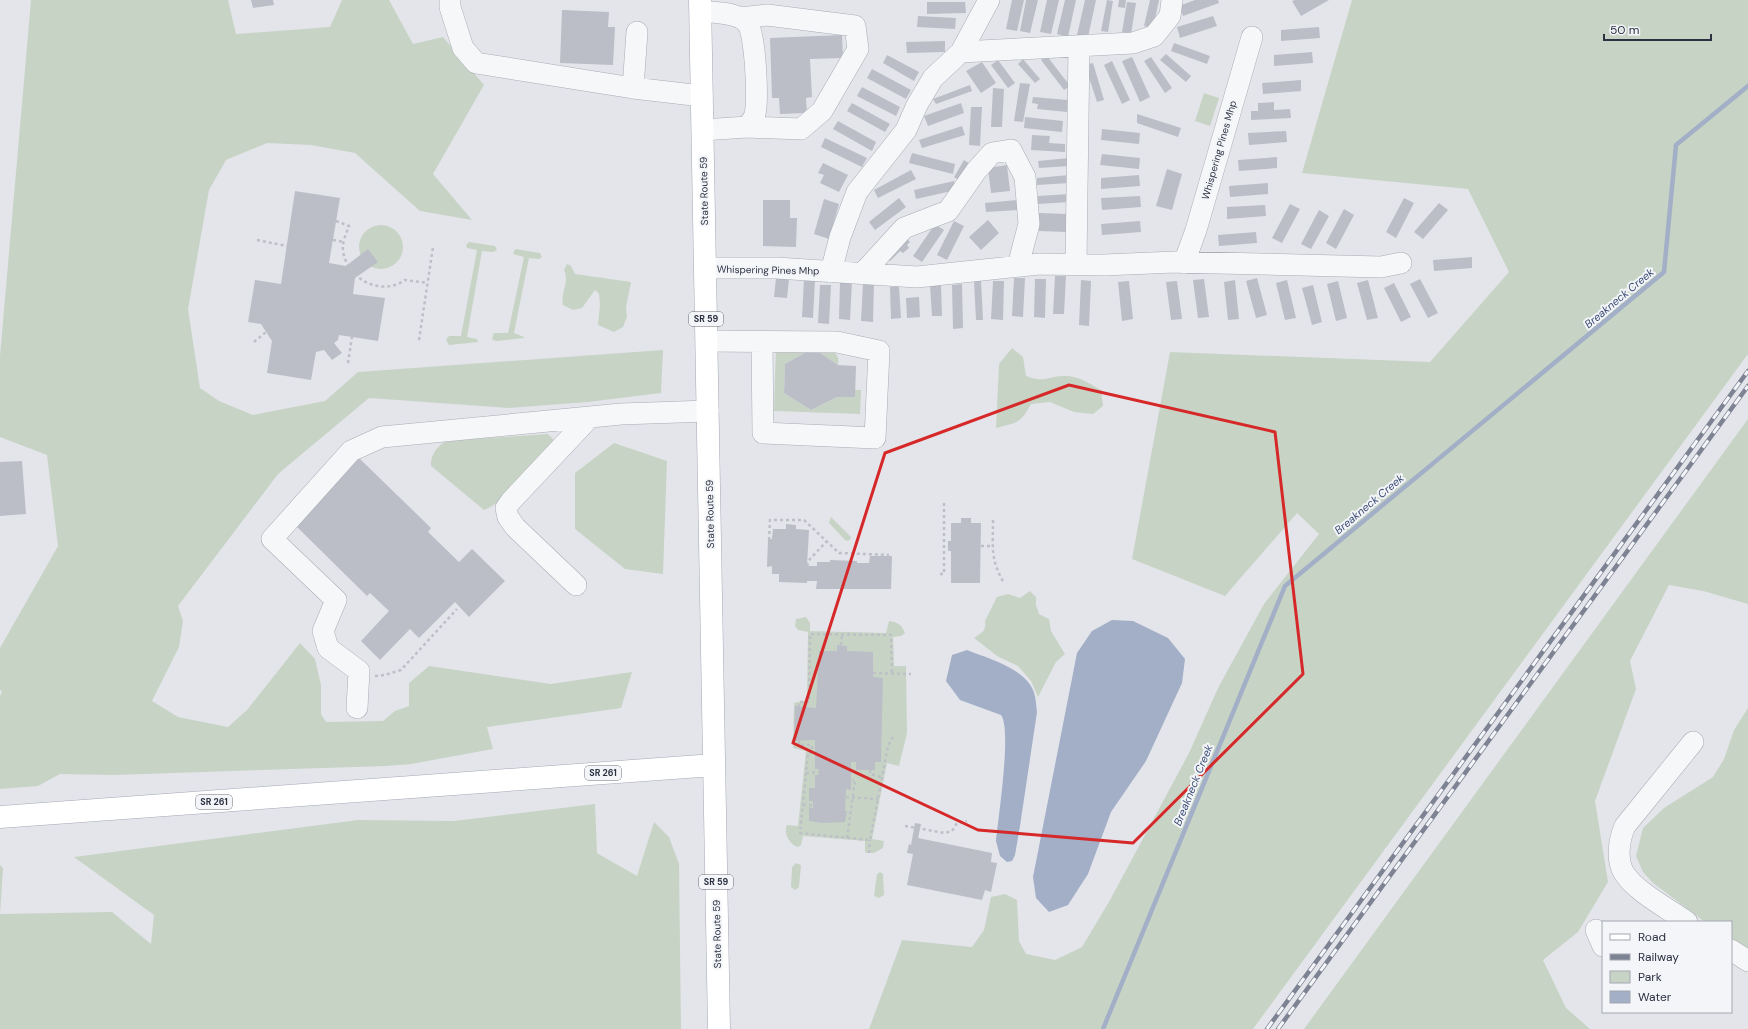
<svg xmlns="http://www.w3.org/2000/svg" width="1748" height="1029" font-family="'DM Sans',sans-serif">
	<style>
		.green { fill: #c7d4c5 }
		.water { fill: #a2afc7 }
		.lines { fill: none; stroke-linecap: round; stroke-linejoin: round }
		.stream { stroke: #a2afc7; stroke-width: 4.5 }
		.building { fill: #bbbec7 }
		.minor-casing { stroke: #a9abb5; stroke-width: 22 }
		.major-casing { stroke: #a4a8b5; stroke-width: 23 }
		.path { stroke: #bdc0c6; stroke-width: 2.5; stroke-dasharray: 3 3; stroke-linecap: butt }
		.minor { stroke: #f6f7f9; stroke-width: 21 }
		.major { stroke: #fff; stroke-width: 22 }
		.rail-casing { stroke: #7e8393; stroke-width: 4.5 }
		.rail { stroke: #f3f5f8; stroke-width: 3; stroke-dasharray: 9; stroke-linecap: butt }
		.marked { fill: none; stroke: #d62828; stroke-width: 3; stroke-linejoin: round }
		.labels { text-anchor: middle; dominant-baseline: central; stroke-width: 4; stroke-linejoin: round; paint-order: stroke }
		.shield { fill: #f3f5f8; stroke: #686c79; stroke-width: 1 }
		.shield-label { font-size: 9px; font-weight: bold; fill: #2c3142 }
		.street-label { font-size: 10px; fill: #2c3142; stroke: #f3f5f8 }
		.water-label { font-size: 11px; font-style: italic; fill: #394b73; stroke: #f3f5f8 }
	</style>
	<rect width="100%" height="100%" fill="#e4e5eb"/>
	<path class="green" d="M31,0H228L236,34L330,27L342,0H389L413,44L443,37L484,85L433,174L472,220L420,211L355,153L311,145L267,143L226,160L209,190L188,309L200,388L219,401L253,415L325,401L358,372L663,350L661,393L588,402L509,408L369,398L278,474L178,606L183,621L179,647L152,701L178,717L228,727L247,710L300,643L315,659L321,685V714L326,722L383,721L395,711L409,706V683L429,666L551,684L632,672L621,708L487,727L493,749L411,764L386,766L113,775L60,774L38,786L0,789V696L2,691L0,690V648L58,546L47,455L0,437V356Z
		M1352,0H1748V354L1253,1029H869L902,940L972,947L984,930L991,897L1005,894L1017,900L1019,941L1026,954L1055,960L1082,947L1110,900L1189,753L1218,688L1264,604L1319,534L1297,513L1225,596L1132,559L1170,352L1430,362L1509,272L1468,189L1302,173Z
		M1204,93L1219,98L1210,126L1195,121Z
		M359 247a22 22 0 1 1 44 0a22 22 0 1 1-44 0Z
		M469,242L495,246L497,250L493,252L482,251L467,337L477,339L478,342L449,345L446,340L449,336H461L477,250L467,248L466,245Z
		M515,249L540,253L542,257L539,259L529,258L514,333L524,337V338L496,341L492,339L494,333H508L524,257L513,254Z
		M567,264L571,266L575,274L631,282L626,307L627,317L623,327L614,332L598,325L600,304L599,294L595,290L582,308L573,310L563,305C560,293 570,282 564,270Z
		M776,346C790,346 844,339 838,365L813,348L785,364L784,393L811,410L837,397H855V390H861L860,414L774,411Z
		M1012,348L1023,357L1026,376C1045,383 1045,377 1063,376C1077,375 1089,383 1101,390L1103,406L1093,414L1074,412L1050,402L1031,404C1020,424 1018,422 996,428L999,364Z
		M1748,419V604L1703,591L1669,585L1630,661L1636,689L1595,801L1608,882L1578,932L1543,960L1566,1008L1590,1029H1304Z
		M548,434L555,441C539,458 505,503 484,510L431,466C430,456 437,446 446,441Z
		M614,443L667,461L663,574L625,569L575,529V473Z
		M831,517L851,537L850,540L846,541L829,523Z
		M1030,591L1036,597V605L1039,614L1049,619L1051,631L1065,654L1056,662L1038,697L1031,681L1018,666L997,656L974,638C981,633 987,631 985,621L997,597L1008,594L1020,598Z
		M806,617L810,623V631L886,633L889,621C898,622 902,625 905,633L901,636L893,637L894,666H906L907,733L899,766L887,763L872,839L884,841L883,848L874,853H866L865,851V841L803,836L801,845L798,847C790,845 783,833 787,825L798,826L806,751L793,748L794,703L807,700L808,632L798,630L795,626L796,619Z
		M1748,708V955L1731,943V922H1705L1653,883L1643,872L1636,856L1643,828L1664,808L1713,777L1724,759L1734,730Z
		M595,804L597,853L637,876L654,822L669,837L679,864L681,1029H0V865L3,868L0,914L112,912L151,944L154,915L74,857L358,820L454,821Z
		M796,863L801,865L799,887L795,890L791,887L792,867Z
		M880,872L883,874L884,895L879,898L874,896L877,874Z"/>
	<path class="water" d="M1112,620L1133,621L1168,638L1185,659L1182,683L1146,761L1111,812L1088,874L1068,905L1049,912L1036,898L1033,877L1077,653L1092,631Z
		M967,650C987,658 1024,668 1033,690C1036,697 1036,705 1037,712L1020,826L1015,855L1012,861L1007,862L1000,856L996,841C998,819 1012,729 1001,715L960,700L946,681L952,655Z"/>
	<g class="lines">
		<path class="stream" d="M1103,1029L1285,586L1664,272L1676,145L1748,86"/>
	</g>
	<path class="building" d="M251,0H273L274,5L253,8Z
		M1012,0H1024L1017,31L1006,29Z
		M1026,0H1038L1030,33L1020,31Z
		M1047,0H1059L1051,34L1040,32Z
		M1065,0H1076L1068,37L1057,34Z
		M1085,0H1096L1088,37L1077,35Z
		M1107,0L1113,1L1108,32L1101,31Z
		M1119,0H1126L1125,8L1118,7Z
		M1150,0H1159L1153,28L1144,26Z
		M1195,0H1218L1219,3L1183,16L1179,6Z
		M1295,0H1329L1301,16L1292,1Z
		M927,2H965L966,13L927,14Z
		M1127,2L1136,3L1131,34L1122,32Z
		M562,10L609,12L608,27H615L613,65L560,63Z
		M918,16L956,18L955,29L917,27Z
		M1213,16L1217,26L1180,38L1177,27Z
		M1319,27L1320,38L1281,41V30Z
		M842,35L843,58L810,59L812,97L806,98L807,113L780,114L779,98H772L770,38Z
		M945,41V52L907,53L906,42Z
		M1174,43L1210,56L1207,64L1171,51Z
		M1312,52L1313,63L1274,66V55Z
		M1166,54L1191,76L1186,82L1160,60Z
		M887,55L919,72L914,81L883,63Z
		M1047,56L1070,86L1064,90L1041,60Z
		M1132,57L1150,97L1140,102L1122,61Z
		M1151,57L1172,88L1165,93L1144,61Z
		M1023,59L1040,79L1035,83L1018,64Z
		M998,60L1015,83L1008,88L991,65Z
		M1112,61L1130,100L1122,104L1104,65Z
		M982,62L996,83L981,93L966,71Z
		M1093,63L1104,100L1097,102L1085,65Z
		M872,69L911,90L906,99L867,78Z
		M1301,80V91L1263,94L1262,83Z
		M1020,83L1030,84L1023,122L1014,121Z
		M970,85L972,91L936,104L933,99Z
		M862,87L900,107L896,116L857,96Z
		M993,88L1004,89L1002,127H991Z
		M1033,97L1068,100L1067,112L1037,109L1038,104L1032,103Z
		M1274,102V110L1290,109L1291,118L1251,120V111H1258V103Z
		M852,103L890,124L885,132L847,111Z
		M961,103L964,113L928,126L924,116Z
		M971,107H982L980,146L969,145Z
		M1137,114L1181,128L1178,137L1137,123Z
		M1025,117L1063,121L1062,132L1024,128Z
		M838,121L876,142L872,151L833,129Z
		M962,126L965,135L922,148L919,140Z
		M1102,129L1140,133L1139,144L1101,140Z
		M1286,131L1287,142L1249,145L1248,133Z
		M1032,135L1050,136L1049,143L1065,144V152L1031,150Z
		M825,138L867,158L862,167L821,147Z
		M912,153L955,164L953,174L909,163Z
		M1102,154L1140,158L1139,169L1100,165Z
		M1277,157V168L1239,171L1238,160Z
		M1069,158L1070,166L1039,168L1038,161Z
		M964,160L973,166L963,183L954,177Z
		M823,163L848,175L839,192L820,183L824,175L818,173Z
		M1007,165L1010,191L991,193L988,168Z
		M1167,169L1182,174L1172,210L1156,206Z
		M911,170L916,179L878,198L874,190Z
		M1069,175L1070,183L1037,185V178Z
		M1139,175L1140,186L1101,189V178Z
		M954,181L956,190L916,199L914,190Z
		M1268,183V194L1230,197L1229,186Z
		M295,191L340,198L329,263L346,266L368,249L378,262L355,278L353,294L385,298L378,341L339,335L338,340L334,343L342,353L332,360L324,350L316,352L311,380L267,373L272,341L261,324L248,322L255,280L281,284Z
		M1070,194V202L1038,204V196Z
		M1140,196L1141,207L1102,210L1101,198Z
		M899,198L906,207L875,230L869,222Z
		M1404,198L1414,203L1396,238L1386,232Z
		M824,199L839,204L829,239L814,234Z
		M763,200H790V218H797L796,247L763,246Z
		M1017,200L1018,210L986,212L985,203Z
		M1439,203L1448,210L1423,239L1414,232Z
		M1290,204L1300,209L1282,243L1272,238Z
		M1265,205L1266,216L1227,219V207Z
		M1344,209L1354,215L1336,249L1326,243Z
		M1319,210L1329,216L1311,249L1301,244Z
		M1039,213L1067,214L1066,232L1039,231Z
		M988,220L999,233L981,250L969,237Z
		M954,221L964,226L947,260L937,255Z
		M1140,221L1141,232L1102,235L1101,224Z
		M935,224L944,230L922,262L913,256Z
		M1256,232L1257,243L1219,246L1218,235Z
		M905,237L910,242L907,245L909,248L903,253L900,251L890,261L885,257Z
		M1472,257V268L1434,271L1433,260Z
		M1055,276H1066L1064,314H1053Z
		M776,278L789,279L787,298L774,297Z
		M1014,278H1025L1023,317L1012,316Z
		M1257,278L1267,315L1256,318L1246,281Z
		M804,279H815L813,318L802,317Z
		M1035,279H1046L1045,318L1034,317Z
		M1204,279L1209,317L1198,318L1193,280Z
		M1420,279L1438,313L1428,318L1410,284Z
		M1081,280L1091,281L1089,326L1079,325Z
		M1235,280L1239,319L1228,320L1224,282Z
		M1287,280L1296,318L1285,320L1276,283Z
		M1368,280L1378,318L1367,320L1357,283Z
		M840,281H852L850,320L839,319Z
		M974,281H981L983,320H976Z
		M993,281H1004L1003,320L991,319Z
		M1129,281L1133,319L1122,321L1118,282Z
		M1177,281L1182,319L1171,320L1166,282Z
		M1338,281L1347,318L1336,321L1327,284Z
		M863,283H874L873,322L861,321Z
		M1394,283L1411,317L1401,322L1384,288Z
		M962,284L963,328L953,329L952,285Z
		M820,285H831L829,324L818,323Z
		M930,285H941L942,316H932Z
		M1313,285L1322,322L1312,325L1302,288Z
		M899,286L901,318L891,319L890,287Z
		M919,297L920,317L907,318L906,298Z
		M813,348L838,365L856,366L855,397H837L811,410L784,393L785,364Z
		M359,458L431,528L428,532L459,562L472,549L505,581L469,617L455,602L419,638L410,629L380,660L361,641L389,611L370,593L367,596L294,524Z
		M22,461L26,514L0,516V462Z
		M961,518H971V523H981L980,583H951V551H948V541H951V523H961Z
		M786,524L796,525V529L809,530L807,566H817V562H830V560L857,561V563H869L870,556H892L891,589H816L817,581H807V583L779,582V574H772V566L767,567L768,539H772L773,529H786Z
		M837,645L847,646V651L873,652V677L883,678L881,762H875V770H856V762H851V790L846,789L845,811H847L845,822L823,823L809,821V807L813,808V801H809V788H815V775H818L819,772V769H815V740L794,741L795,706L816,708L819,651H837Z
		M915,823L921,824L918,838L992,853L991,862L997,863L991,892L985,890L982,900L907,885L913,854L907,853L909,844L911,845Z"/>
	<g class="lines">
		<defs>
			<path id="minor" d="M450,0V7L463,48L476,63L633,88L702,96
				M989,0L961,52L1133,43L1154,36L1170,16L1172,0
				M701,11C714,13 738,12 747,23C756,33 758,101 755,114C754,119 750,123 747,127L703,130
				M741,18L767,15L855,26L858,49L822,111L801,129L747,127
				M633,88L637,32
				M1184,263L1196,230L1252,37
				M1076,264L1079,46
				M705,268H776L917,277L1039,264L1104,265L1175,262L1381,267L1401,263
				M831,272L840,237L857,192L906,130L917,105L933,78L961,52
				M863,273L904,228L948,211L976,171L992,153L1011,150L1025,177L1029,224L1018,266
				M707,341L837,342L879,351L875,438L763,433L762,343
				M576,585L515,527L508,517L506,508L511,501L590,417L621,414L708,411
				M357,708L359,671L328,648L323,631L336,600L272,539L351,451L382,437L590,417
				M1687,922C1669,909 1636,892 1624,873C1616,860 1619,839 1625,826L1693,742
				M1596,930L1603,946
				M1731,950L1748,961"/>
			<path id="major" d="M700,0L719,1029
				M0,817L714,765"/>
		</defs>
		<use href="#minor" class="minor-casing"/>
		<use href="#major" class="major-casing"/>
		<path class="path" d="M336,221L349,226C346,234 342,242 343,251C347,279 381,297 405,280L428,283
			M257,240L287,246
			M333,240L344,242
			M419,340L433,247
			M254,342L266,332
			M348,363L352,337
			M993,520C993,547 990,559 1004,583
			M769,540L770,520H804L839,553L889,555
			M981,546H993
			M807,566L810,559L826,542
			M940,574H944V501
			M841,645L842,634
			M873,673L911,674
			M375,676L385,675L401,670L457,609
			M799,707V702H809L810,634L891,635L892,673
			M799,741V745H812V752L808,753L800,833L870,840L888,746L893,737
			M870,770V774L882,777
			M806,773L819,772
			M846,797L878,799
			M803,805H813
			M905,826L945,833L952,831L957,823L967,821
			M847,838L855,780H852
			M869,853L870,840"/>
		<use href="#minor" class="minor"/>
		<use href="#major" class="major"/>
		<defs>
			<path id="rail" d="M1267,1029L1748,371
				M1278,1029L1748,386"/>
		</defs>
		<use href="#rail" class="rail-casing"/>
		<use href="#rail" class="rail"/>
	</g>
	<path class="marked" d="M1069,385L1275,432L1303,674L1133,843L978,830L793,743L885,453Z"/>
	<g class="labels">
		<g class="shield">
			<rect x="689" y="312" width="34" height="14" rx="3"/>
			<rect x="585" y="766" width="36" height="14" rx="3"/>
			<rect x="196" y="795" width="36" height="14" rx="3"/>
			<rect x="699" y="875" width="34" height="14" rx="3"/>
		</g>
		<g class="shield-label">
			<text x="706" y="319">SR 59</text>
			<text x="603" y="773">SR 261</text>
			<text x="214" y="802">SR 261</text>
			<text x="716" y="882">SR 59</text>
		</g>
		<g class="street-label">
			<text transform="translate(1219 150) rotate(-74)">Whispering Pines Mhp</text>
			<text transform="translate(704 191) rotate(-91)">State Route 59</text>
			<text transform="translate(768 270) rotate(1)">Whispering Pines Mhp</text>
			<text transform="translate(710 514) rotate(-91)">State Route 59</text>
			<text transform="translate(717 934) rotate(-91)">State Route 59</text>
		</g>
		<g class="water-label">
			<text transform="translate(1619 298) rotate(-40)">Breakneck Creek</text>
			<text transform="translate(1369 504) rotate(-40)">Breakneck Creek</text>
			<text transform="translate(1193 785) rotate(-68)">Breakneck Creek</text>
		</g>
	</g>
	<rect x="1602" y="921" width="130" height="92" fill="#f3f5f8" stroke="#a3a7af"/>
	<rect x="1610" y="934" width="20" height="6" fill="#ffffff" stroke="#a3a7af"/>
	<text x="1638" y="941" font-size="12" fill="#2c3142">Road</text>
	<rect x="1610" y="954" width="20" height="6" fill="#7e8393" stroke="#a3a7af"/>
	<text x="1638" y="961" font-size="12" fill="#2c3142">Railway</text>
	<rect x="1610" y="971" width="20" height="12" fill="#c7d4c5" stroke="#a3a7af"/>
	<text x="1638" y="981" font-size="12" fill="#2c3142">Park</text>
	<rect x="1610" y="991" width="20" height="12" fill="#a2afc7" stroke="#a3a7af"/>
	<text x="1638" y="1001" font-size="12" fill="#2c3142">Water</text>
	<path d="M1604 34v6h107v-6" fill="none" stroke="#2c3142" stroke-width="2"/>
	<text x="1610" y="34" font-size="12" fill="#2c3142" stroke="#f3f5f8" stroke-width="3" paint-order="stroke">50 m</text>
</svg>
